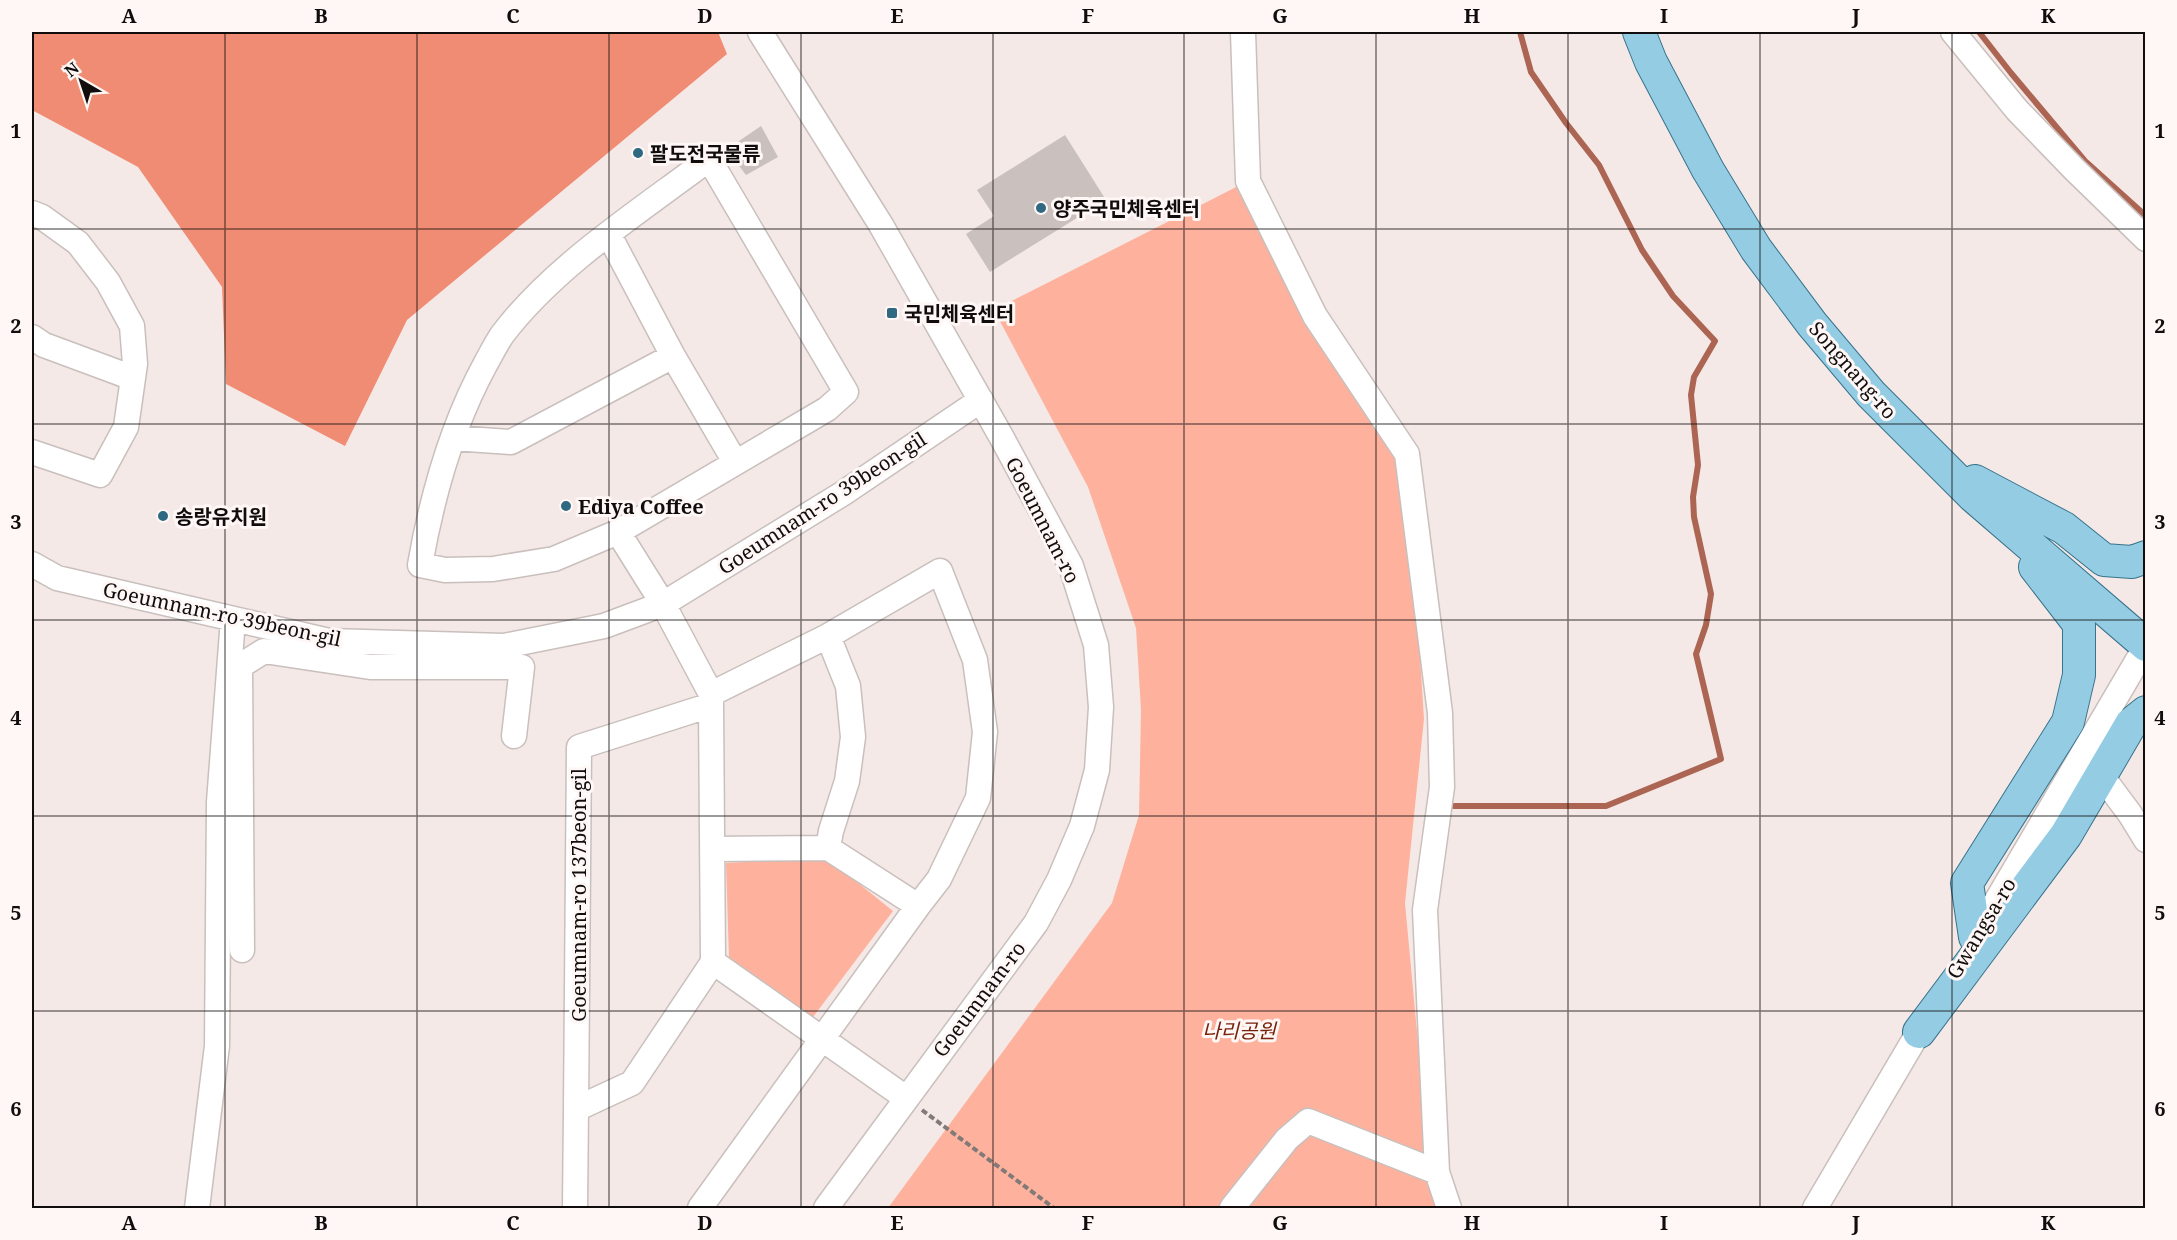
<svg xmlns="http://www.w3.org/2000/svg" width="2177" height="1240" font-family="'Noto Serif','Noto Sans KR',serif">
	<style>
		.green { fill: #feb29e }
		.forest { fill: #f08c73 }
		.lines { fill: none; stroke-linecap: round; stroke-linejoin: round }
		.stream { stroke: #ac6553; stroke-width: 6 }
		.building { fill: #cac0bd }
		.minor-casing { stroke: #c9bfbc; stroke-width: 27 }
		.major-casing { stroke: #38738c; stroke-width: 34 }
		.path { stroke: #817a78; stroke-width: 4; stroke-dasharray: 6 3; stroke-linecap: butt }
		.minor { stroke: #fff; stroke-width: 24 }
		.major { stroke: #94cce3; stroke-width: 32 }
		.grid { fill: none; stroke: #100d0c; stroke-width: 1.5; stroke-opacity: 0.55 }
		.poi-dot { fill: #2e6881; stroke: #fef7f5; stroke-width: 2 }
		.labels { text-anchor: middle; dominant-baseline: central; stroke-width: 6; stroke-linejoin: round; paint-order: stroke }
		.poi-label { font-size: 20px; font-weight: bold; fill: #100d0c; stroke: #fef7f5; text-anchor: start }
		.street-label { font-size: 20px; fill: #100d0c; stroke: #fef7f5 }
		.park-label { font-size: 20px; font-style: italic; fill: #782008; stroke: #fef7f5 }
		.neatline { fill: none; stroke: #100d0c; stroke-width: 2 }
		.grid-label { font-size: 20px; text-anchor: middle; font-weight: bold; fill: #100d0c }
	</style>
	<rect width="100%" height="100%" fill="#f4e9e6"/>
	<path class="green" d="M1248,181L1407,454L1424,719L1405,903L1431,1182L1441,1208H888L1112,903L1139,815L1141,710L1136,628L1088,487L994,310Z
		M827,858L893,911L810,1021L729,959L726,863Z"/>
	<path class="forest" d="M32,32H718L727,54L407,320L345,446L226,384L222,287L138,167L32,110Z"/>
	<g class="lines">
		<path class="stream" d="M1979,32L2011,73L2085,161L2146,216
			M1454,806H1606L1721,759L1696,654L1706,625L1711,594L1694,517L1693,497L1698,465L1691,395L1694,377L1715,341L1673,296L1642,250L1599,165L1566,123L1531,72L1520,32"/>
	</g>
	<path class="building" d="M761,126L778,157L746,175L733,158L739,141Z
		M1065,135L1106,200L990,272L966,234L994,216L977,190Z"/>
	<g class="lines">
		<defs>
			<path id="minor" d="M760,32L881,225L1002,438L1071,566L1096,645L1101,707L1097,770L1082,826L1059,880L1036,923L826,1208
				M1243,32L1248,181L1315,316L1407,454L1440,713L1442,787L1425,910L1437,1172L1449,1208
				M1953,32L2017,110L2075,170L2146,239
				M32,213L42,217L78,243L108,282L132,326L135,364L126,427L100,475L32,452
				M609,235L673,356L735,462
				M32,337L44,345L133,378
				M453,438L511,442L673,356
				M618,532L827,409L846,392L709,159C640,211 554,266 502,335C496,344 491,354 486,363C452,425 432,496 420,565L445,570L493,569L554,559L618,532L663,604L711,694V705L713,962L632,1083L576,1109L579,747L711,705
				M32,564L57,578L329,641L504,646L604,626L663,604L842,494L981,400
				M828,636L848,686L853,737L847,781L831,831L828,848
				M2101,775L2130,814L2146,840
				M713,849L828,848L918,906
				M1977,934L2146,646
				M242,950L240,666L264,651L370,667H522L514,736
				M713,962L906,1098
				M197,1208L217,1046L219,802L233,619
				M575,1208L576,1109
				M700,1208L918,906L939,879L978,798L985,732L975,660L940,571L828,636L711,694
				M1232,1208L1287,1139L1308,1121L1437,1172
				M1815,1208L1927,1018"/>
			<path id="major" d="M1639,32L1651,62L1708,170L1756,249L1812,324L1871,394L1973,496L2146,645
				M1975,481L2064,528L2104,560L2132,562L2146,557
				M1975,937L1967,883L2068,722L2079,675V624L2035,567
				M1919,1032L2066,835L2131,724L2146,712"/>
		</defs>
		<use href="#minor" class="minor-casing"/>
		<use href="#major" class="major-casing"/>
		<path class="path" d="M922,1110L1054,1208"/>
		<use href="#minor" class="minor"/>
		<use href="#major" class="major"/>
	</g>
	<path class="grid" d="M225,32V1208M417,32V1208M609,32V1208M801,32V1208M993,32V1208M1184,32V1208M1376,32V1208M1568,32V1208M1760,32V1208M1952,32V1208M32,229H2146M32,424H2146M32,620H2146M32,816H2146M32,1011H2146"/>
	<g class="poi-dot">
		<circle cx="638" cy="153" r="6"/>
		<circle cx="1041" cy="208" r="6"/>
		<rect x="886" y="307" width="12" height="12" rx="3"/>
		<circle cx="566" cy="506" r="6"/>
		<circle cx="163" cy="516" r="6"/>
	</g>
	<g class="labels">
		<g class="poi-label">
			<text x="650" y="153">팔도전국물류</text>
			<text x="1053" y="208">양주국민체육센터</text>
			<text x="904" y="313">국민체육센터</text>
			<text x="578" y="506">Ediya Coffee</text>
			<text x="175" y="516">송랑유치원</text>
		</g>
		<g class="street-label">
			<text transform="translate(1853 370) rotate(49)">Songnang-ro</text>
			<text transform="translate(822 503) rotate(-33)">Goeumnam-ro 39beon-gil</text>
			<text transform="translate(1043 520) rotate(63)">Goeumnam-ro</text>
			<text transform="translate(222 614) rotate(12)">Goeumnam-ro 39beon-gil</text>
			<text transform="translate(578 895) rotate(-90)">Goeumnam-ro 137beon-gil</text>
			<text transform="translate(1981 928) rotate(-59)">Gwangsa-ro</text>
			<text transform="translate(979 999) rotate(-53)">Goeumnam-ro</text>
		</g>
		<g class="park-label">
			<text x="1239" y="1030">나리공원</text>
		</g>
	</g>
	<rect width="2177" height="1240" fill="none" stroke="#fef7f5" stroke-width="66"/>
	<g transform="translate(81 81) rotate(321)" stroke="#fef7f5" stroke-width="4.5" paint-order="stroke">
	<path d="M0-4.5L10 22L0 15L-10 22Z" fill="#100d0c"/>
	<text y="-9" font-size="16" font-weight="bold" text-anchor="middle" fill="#100d0c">N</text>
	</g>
	<rect x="33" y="33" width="2111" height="1174" class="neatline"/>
	<g class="grid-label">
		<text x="129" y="23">A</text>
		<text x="321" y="23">B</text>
		<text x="513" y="23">C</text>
		<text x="705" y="23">D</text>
		<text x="897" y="23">E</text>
		<text x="1088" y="23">F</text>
		<text x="1280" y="23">G</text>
		<text x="1472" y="23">H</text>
		<text x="1664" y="23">I</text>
		<text x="1856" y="23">J</text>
		<text x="2048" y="23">K</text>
		<text x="16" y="138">1</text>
		<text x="2160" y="138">1</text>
		<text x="16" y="333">2</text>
		<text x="2160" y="333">2</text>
		<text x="16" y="529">3</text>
		<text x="2160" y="529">3</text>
		<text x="16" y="725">4</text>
		<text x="2160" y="725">4</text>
		<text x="16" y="920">5</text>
		<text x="2160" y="920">5</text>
		<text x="16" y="1116">6</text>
		<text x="2160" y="1116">6</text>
		<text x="129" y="1230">A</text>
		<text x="321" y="1230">B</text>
		<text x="513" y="1230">C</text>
		<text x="705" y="1230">D</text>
		<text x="897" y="1230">E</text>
		<text x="1088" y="1230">F</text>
		<text x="1280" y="1230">G</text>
		<text x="1472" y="1230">H</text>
		<text x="1664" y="1230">I</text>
		<text x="1856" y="1230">J</text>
		<text x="2048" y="1230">K</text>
	</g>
</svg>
